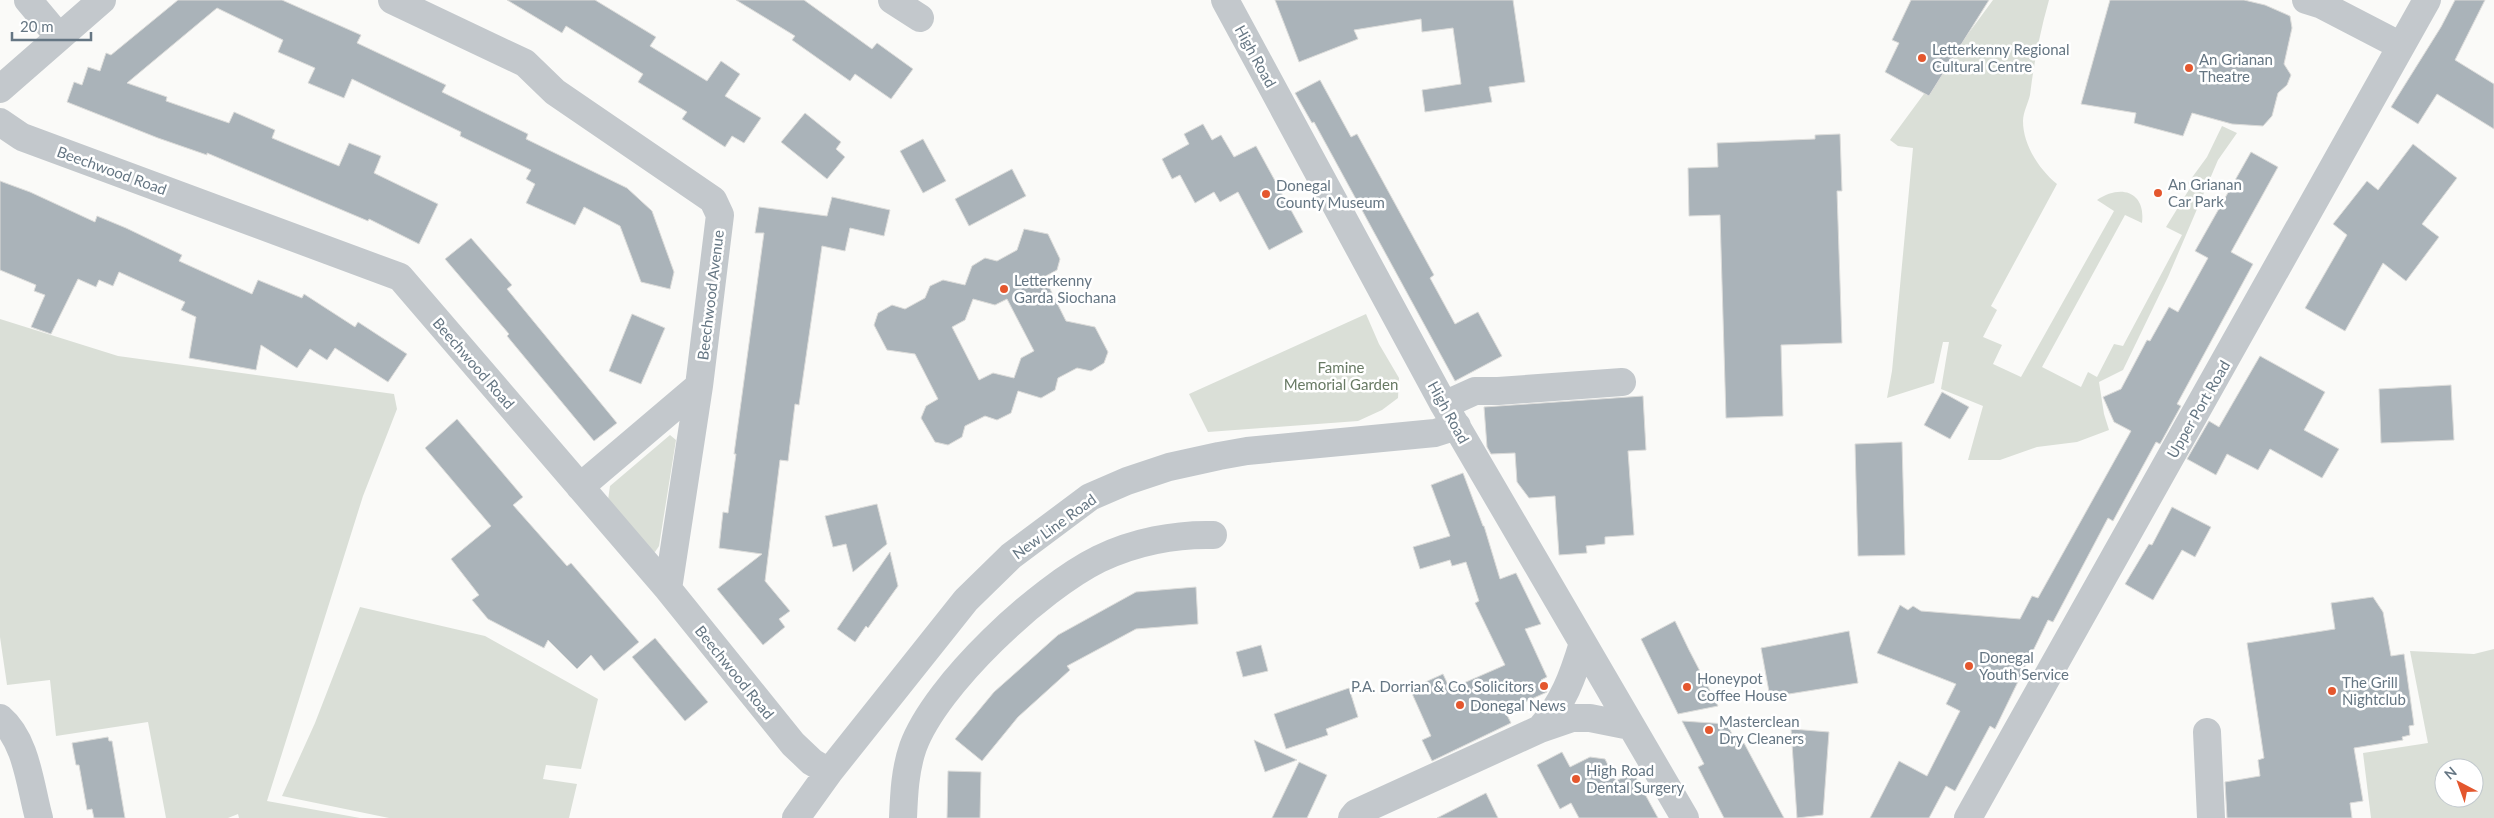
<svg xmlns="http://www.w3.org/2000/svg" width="2494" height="818" font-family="Lato,sans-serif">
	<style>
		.green { fill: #dadfd7; fill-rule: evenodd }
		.building { fill: #aab3b9; stroke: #dcdcda; fill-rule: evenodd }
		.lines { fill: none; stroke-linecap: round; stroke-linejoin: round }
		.minor { stroke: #c3c8cc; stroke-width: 28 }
		.poi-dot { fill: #e4572e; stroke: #fff; stroke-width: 2 }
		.labels { text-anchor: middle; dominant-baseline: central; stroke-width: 5; stroke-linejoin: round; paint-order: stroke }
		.poi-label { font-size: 15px; fill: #657683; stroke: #fff; text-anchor: start }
		.street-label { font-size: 15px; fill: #657683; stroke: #fff }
		.park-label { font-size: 15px; fill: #687a64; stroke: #fff }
	</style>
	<rect width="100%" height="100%" fill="#fafaf8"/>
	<path class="green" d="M1993,0H2049C2040,32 2034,62 2030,95C2028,104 2023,112 2023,121C2023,145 2039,169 2057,184L1991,306L1997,310L1983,337L2002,345L1993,364L2021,377L2114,211L2097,200C2120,184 2146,191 2142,223L2125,215L2042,367L2081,387L2088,372L2097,377L2114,344L2123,346L2182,235L2166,227L2190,188L2188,183L2207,157L2222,126L2237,133L2218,160L2168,277L2123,370L2099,382L2104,414L2109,430L2077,442L2037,447L2000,460H1968L1983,406L1941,389L1949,342H1943L1934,383L1887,398L1892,371L1913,148L1898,146L1890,140Z
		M1366,314L1379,344L1399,378L1398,398L1382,410L1358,421L1208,432L1189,394Z
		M0,319L118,356L394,394L397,409L363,496L267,801L360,818H239L238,814L228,818H166L148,722L56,736L50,680L7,685L0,637Z
		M670,435L676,440L659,546L655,552L649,551L608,500L610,486Z
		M360,607L485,636L598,699L581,769L546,765L543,779L577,784L569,818H389L282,796L315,723Z
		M2494,649V818H2371L2363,753L2428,743L2410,651L2474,654ZM2444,768H2474V798H2444Z"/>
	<path class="building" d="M178,0H282L361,35L357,43L446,85L442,92L528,134L526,139L627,188L652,211L674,272L670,289L641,282L620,226L584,207L575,225L526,203L535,184L526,179L531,170L460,136L461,132L352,79L344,98L308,83L315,68L278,52L283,40L217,8L127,83L167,97L166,101L229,123L234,112L275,130L272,138L339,166L349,143L381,156L374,173L438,204L419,244L369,219L368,221L207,153V155L158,138L67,102L74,82L82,85L88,67L100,71L106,53L111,55Z
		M507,0H595L656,37L650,46L707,81L721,61L740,74L725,96L761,118L744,143L732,136L725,147L682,119L687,112L638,82L643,74L566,26L562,33Z
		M736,0H804L872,49L877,43L913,69L891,99L855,74L850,81L792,40L795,36Z
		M1275,0H1513L1525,82L1489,87L1492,102L1425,112L1422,90L1461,84L1453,28L1422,32L1421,19L1354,30L1358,39L1299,62Z
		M1911,0H1989L1929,96L1885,72L1899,43L1892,40Z
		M2110,0H2244L2265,5L2290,16L2292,28L2284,64L2291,75L2287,85L2278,93L2272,116L2263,126L2232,124L2192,113L2183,136L2134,123L2136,113L2081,104Z
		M2455,0H2485L2455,60L2494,84V129L2437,94L2418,124L2391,107L2441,27Z
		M1320,80L1351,137L1357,134L1434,275L1430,278L1455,324L1478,312L1502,356L1455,381L1314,122L1312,123L1295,93Z
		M805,113L841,142L836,149L845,157L827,179L781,142Z
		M1203,124L1212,140L1221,135L1234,157L1256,146L1303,232L1269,250L1238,192L1220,202L1214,192L1195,203L1180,175L1172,179L1162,159L1189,144L1184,134Z
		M1840,134L1842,191H1837L1842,343L1781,345L1783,416L1726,418L1720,215L1689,216L1688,168L1718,167L1717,143L1815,139V135Z
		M923,139L946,181L923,193L900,151Z
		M2413,144L2457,178L2422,224L2439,237L2406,281L2383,263L2345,331L2305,308L2347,235L2333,224L2367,181L2378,190Z
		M2251,152L2278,167L2231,252L2253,264L2177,404L2181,406L2160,444L2156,442L2113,521L2108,518L2053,622L2048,620L1995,729L1990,726L1955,791L1946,786L1929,818H1870L1899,761L1927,776L1960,711L1946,704L1956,684L1877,653L1900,605L1908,610L1913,606L1921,611L2020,619L2032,596L2038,598L2131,431L2114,422L2103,397L2121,389L2147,340L2150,341L2169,307L2178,312L2208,258L2195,251Z
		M1012,169L1026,196L969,226L955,199Z
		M0,181L30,192L95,222L97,216L126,228L182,255L179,261L252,294L258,280L302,298L304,294L355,327L358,322L407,354L388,382L335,348L327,360L310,349L297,368L261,345L256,370L189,358L196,317L181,310L185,302L119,272L113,286L99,280L96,287L78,279L51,334L31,327L45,295L34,291L36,285L0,270Z
		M832,197L890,210L884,236L850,228L845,251L822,246L799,405L795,404L788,461L780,460L765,581L790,611L779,619L785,627L763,645L717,589L762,554L719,548L723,512L728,513L736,454H734L764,233H755L759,207L827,216Z
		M1024,229L1048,234L1060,259L1057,270L1044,277L1066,321L1095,327L1108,352L1104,363L1091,371L1077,368L1058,378L1055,390L1041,398L1018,391L1011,413L997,420L985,416L965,426L962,437L948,445L935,442L921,418L926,406L938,399L915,354L887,350L874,325L878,313L892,305L905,309L925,298L930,286L943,280L965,285L972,266L985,258L997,261L1017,250ZM973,299L995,305L1007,299L1034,351L1021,358L1014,378L993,373L979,380L952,327L965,320Z
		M471,238L512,285L507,289L617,423L594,441L507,336L509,334L445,259Z
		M632,314L665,328L641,384L609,371Z
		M2260,356L2325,392L2304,430L2339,449L2322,478L2270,449L2258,470L2227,454L2216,475L2187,459L2209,421L2219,427Z
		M2451,385L2454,440L2381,443L2379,389Z
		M1942,392L1969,407L1950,439L1924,425Z
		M1643,396L1646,450L1628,451L1634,535L1605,537V544L1586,546L1587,553L1559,555L1555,496L1529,498L1517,482L1515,453L1491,454L1487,447L1484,407Z
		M457,419L523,497L513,505L567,566L571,563L639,642L604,671L591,655L577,669L548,640L544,648L488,619L472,600L479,595L451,559L491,526L425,448Z
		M1902,442L1905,555L1858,556L1855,444Z
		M1463,473L1483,526H1484L1500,579L1516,573L1541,624L1525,629L1547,677L1541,680L1547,692L1505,711L1511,723L1432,761L1422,740L1431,736L1410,689L1443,674L1450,689L1505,665L1475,603L1479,601L1466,562L1452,566L1450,560L1420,569L1413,547L1450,536L1431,485Z
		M877,504L887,544L853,572L846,544L833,547L825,516Z
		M2172,507L2211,527L2195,557L2182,550L2153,600L2125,584L2149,544L2152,545Z
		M890,552L898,586L868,628L866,626L855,642L837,629Z
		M1196,587L1198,624L1136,629L1067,666L1070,670L1018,717L982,761L955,739L994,692L1058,635L1136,592Z
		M2373,597L2383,612L2391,656L2404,654L2414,725L2409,726L2410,735L2402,737L2403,740L2354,748L2363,801L2350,803L2352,818H2227L2225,782L2260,776L2258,760L2264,758L2247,643L2335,629L2331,603Z
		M1675,621L1689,650L1718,706L1678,714L1641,639Z
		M1849,631L1858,683L1770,697L1761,648Z
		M655,638L708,702L685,721L632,657Z
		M1261,645L1268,671L1243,677L1236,652Z
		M1349,688L1358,717L1326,729L1328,735L1286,749L1274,714Z
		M1682,721L1727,724L1738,746L1744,743L1784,818H1724L1698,767L1704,764Z
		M1791,729L1829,732L1823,815L1797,818Z
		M108,737L109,741H112L125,818H94L92,809L87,810L79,765H76L72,743Z
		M1254,740L1297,760L1265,772Z
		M1562,752L1570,767L1590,757L1605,759L1616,781L1633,772L1658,818H1579L1571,803L1560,809L1537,765Z
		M1299,762L1327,775L1307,818H1272Z
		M948,771L981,772L980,818H947Z
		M1486,793L1498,818H1437Z"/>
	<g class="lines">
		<path class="minor" d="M28,0L59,37
			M392,0L525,63L555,92L713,200L720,215L699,386L668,589
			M892,0L920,18
			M1225,0L1444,405L1685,818
			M2306,0L2322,5L2401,46
			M0,89L102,0
			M0,122L22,137L400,277L668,589L793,744L812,762L829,772
			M1444,405L1475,391H1498L1622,382
			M580,487L699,386
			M0,718C27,741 30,786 39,818
			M1540,729C1563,704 1573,676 1583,643
			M2207,732L2211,818
			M796,818L829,772L966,600L1011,556L1090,497L1127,481L1169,467L1219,456L1247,451L1435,433L1457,426
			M903,818C904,794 905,770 913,747C936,684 1040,588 1099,559C1134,542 1175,534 1213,535
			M1352,818L1356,813L1540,729L1572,718H1590L1630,726
			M1968,818L2427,0"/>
	</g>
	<g class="poi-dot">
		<circle cx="1922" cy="58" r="5"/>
		<circle cx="2189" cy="68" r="5"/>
		<circle cx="2158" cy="193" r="5"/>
		<circle cx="1266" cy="194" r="5"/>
		<circle cx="1004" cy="289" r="5"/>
		<circle cx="1969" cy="666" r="5"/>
		<circle cx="1544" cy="686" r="5"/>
		<circle cx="1687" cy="687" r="5"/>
		<circle cx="2332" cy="691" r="5"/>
		<circle cx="1460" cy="705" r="5"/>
		<circle cx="1709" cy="730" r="5"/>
		<circle cx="1576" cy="779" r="5"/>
	</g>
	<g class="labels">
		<g class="poi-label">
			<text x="1932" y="49">Letterkenny Regional<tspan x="1932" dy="17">Cultural Centre</tspan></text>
			<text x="2199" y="59">An Grianan<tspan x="2199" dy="17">Theatre</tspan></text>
			<text x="2168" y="184">An Grianan<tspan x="2168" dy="17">Car Park</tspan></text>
			<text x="1276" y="185">Donegal<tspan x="1276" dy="17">County Museum</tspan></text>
			<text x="1014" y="280">Letterkenny<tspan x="1014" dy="17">Garda Siochana</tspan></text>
			<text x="1979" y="657">Donegal<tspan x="1979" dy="17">Youth Service</tspan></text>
			<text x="1697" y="678">Honeypot<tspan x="1697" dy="17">Coffee House</tspan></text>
			<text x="2342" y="682">The Grill<tspan x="2342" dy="17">Nightclub</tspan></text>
			<text x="1534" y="686" text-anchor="end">P.A. Dorrian &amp; Co. Solicitors</text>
			<text x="1470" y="705">Donegal News</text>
			<text x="1719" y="721">Masterclean<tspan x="1719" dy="17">Dry Cleaners</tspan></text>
			<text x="1586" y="770">High Road<tspan x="1586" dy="17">Dental Surgery</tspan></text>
		</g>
		<g class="street-label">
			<text transform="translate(1256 56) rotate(61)">High Road</text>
			<text transform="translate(112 170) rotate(20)">Beechwood Road</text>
			<text transform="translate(710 295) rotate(-83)">Beechwood Avenue</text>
			<text transform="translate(474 363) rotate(49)">Beechwood Road</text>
			<text transform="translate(2198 409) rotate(-60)">Upper Port Road</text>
			<text transform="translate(1449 412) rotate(61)">High Road</text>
			<text transform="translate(1054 526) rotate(-36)">New Line Road</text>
			<text transform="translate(735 672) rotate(51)">Beechwood Road</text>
		</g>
		<g class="park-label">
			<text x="1341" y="367">Famine<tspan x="1341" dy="17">Memorial Garden</tspan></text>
		</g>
	</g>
	<g transform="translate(2459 783) rotate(319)"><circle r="24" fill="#ffffff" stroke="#c1c8cd"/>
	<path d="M0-4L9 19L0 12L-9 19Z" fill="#e4572e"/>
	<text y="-8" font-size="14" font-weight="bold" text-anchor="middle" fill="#657683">N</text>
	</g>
	<path d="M12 32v8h79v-8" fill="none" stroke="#657683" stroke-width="2.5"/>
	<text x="20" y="32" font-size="15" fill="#657683" stroke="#ffffff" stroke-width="4" paint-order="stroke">20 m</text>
</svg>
